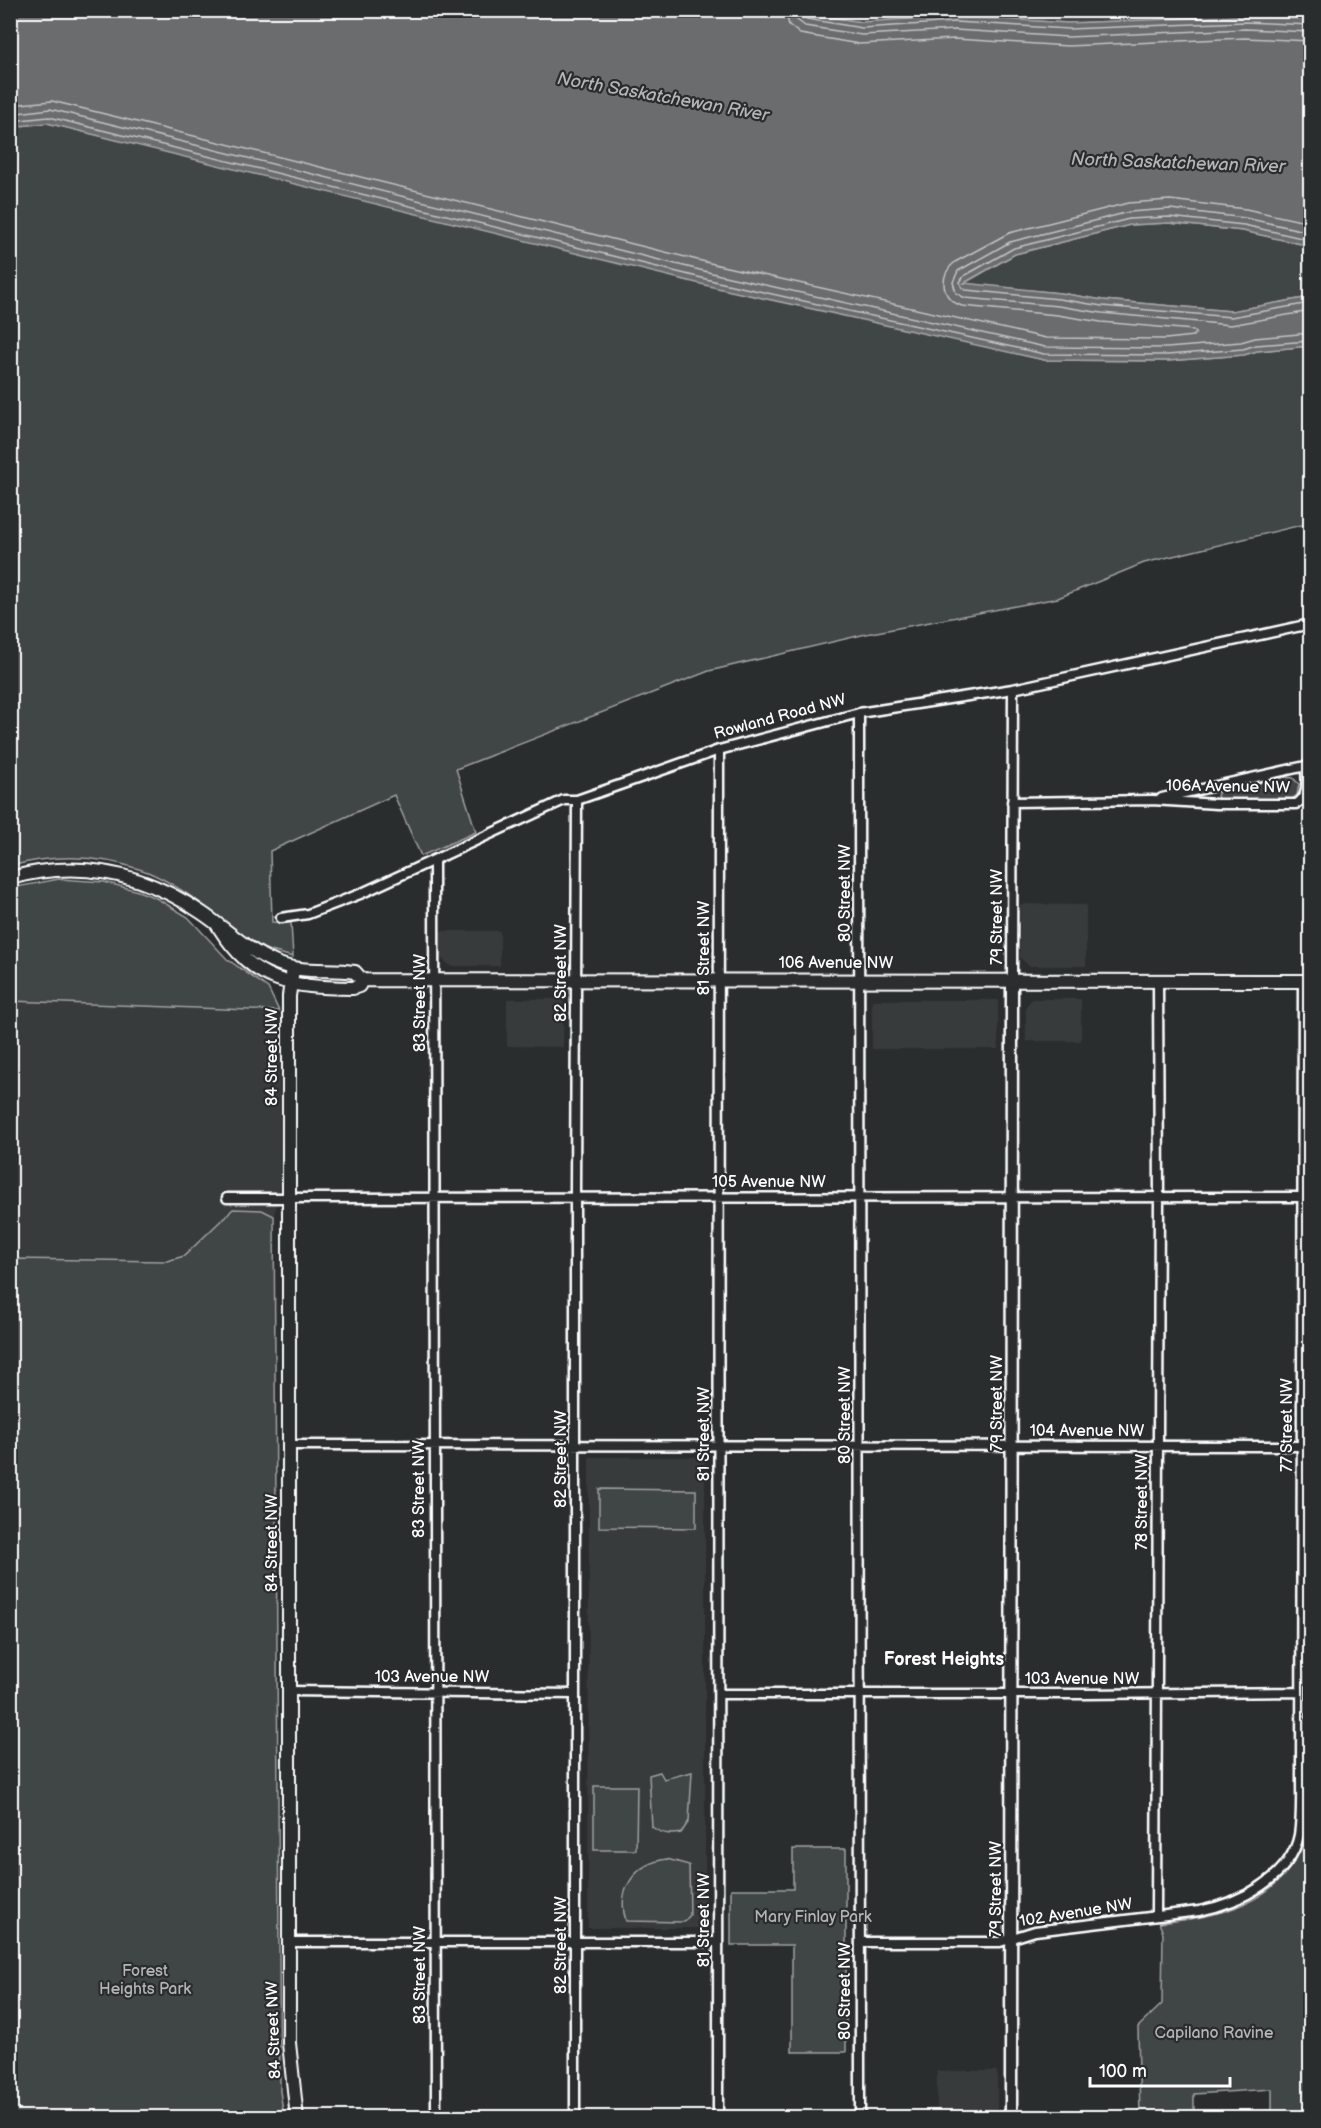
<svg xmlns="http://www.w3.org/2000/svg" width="1321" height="2128" font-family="'Balsamiq Sans',sans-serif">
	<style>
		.built { fill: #373a3b }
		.green { fill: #414445; stroke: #a0a2a2; stroke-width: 1.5 }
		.water { fill: #6a6c6d; stroke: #a6a7a7; stroke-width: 1.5 }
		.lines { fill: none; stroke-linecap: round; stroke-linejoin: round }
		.shore { stroke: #c3c4c5; stroke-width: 1.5 }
		.minor-casing { stroke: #fff; stroke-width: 13 }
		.tertiary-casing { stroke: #fff; stroke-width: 15 }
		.secondary-casing { stroke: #fff; stroke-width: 16 }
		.minor { stroke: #2a2d2e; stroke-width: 8 }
		.tertiary { stroke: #2a2d2e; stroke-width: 10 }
		.secondary { stroke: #2a2d2e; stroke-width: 12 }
		.labels { text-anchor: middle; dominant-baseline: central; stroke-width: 4.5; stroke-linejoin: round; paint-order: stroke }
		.street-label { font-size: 16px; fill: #fff; stroke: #2a2d2e }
		.park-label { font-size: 16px; fill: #b3b4b5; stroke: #2a2d2e }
		.water-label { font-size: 18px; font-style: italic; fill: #b4b6b6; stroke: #2a2d2e }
		.neighbourhood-label { font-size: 18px; font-weight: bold; fill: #fff; stroke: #2a2d2e }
	</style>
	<rect width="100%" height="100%" fill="#2a2d2e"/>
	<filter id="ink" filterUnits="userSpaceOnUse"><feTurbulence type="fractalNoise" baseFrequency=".0167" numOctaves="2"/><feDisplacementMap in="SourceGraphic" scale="12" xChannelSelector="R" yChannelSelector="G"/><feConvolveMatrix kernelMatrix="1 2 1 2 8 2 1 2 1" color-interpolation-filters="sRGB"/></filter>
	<g filter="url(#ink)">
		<path class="built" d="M1020,904L1086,905V966H1029L1020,958Z
			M439,931H500V966H450L440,957Z
			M507,999H564L563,1047L507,1046Z
			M1032,999H1081V1041H1026V1006Z
			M872,1000H998V1049H872Z
			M11,1001L279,1011L281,1185L274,1216L262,1210L184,1256L167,1261L11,1259Z
			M589,1457H705V1928H588Z
			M937,2071H997V2117H937Z"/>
		<path class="green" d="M1310,10V19L1245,16L1068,23L955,16L862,22L790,11Z
			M47,123L1044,360L1167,361L1244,355L1257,351L1310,346V523L1144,563L1058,598L866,634L709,671L456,769L476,832L421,856L394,795L270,851L272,922L291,923L293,957C283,954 272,952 262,948C242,939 227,923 210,910C191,896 164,877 142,870C99,855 54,854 11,866V127Z
			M1169,223L1243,231L1310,246V297L1232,311L1103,300L1060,293L963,284L1015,254L1130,225Z
			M1286,777L1293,778L1299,784L1297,795L1290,800H1224L1219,799L1217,796L1219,792Z
			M59,879L104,882L138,891L156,898L188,917L227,959L268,988L279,1011L11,1001V888Z
			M233,1209L262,1210L274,1216L280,2091L284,2117H11V1259L167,1261L184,1256Z
			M599,1489L696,1490V1528L599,1527Z
			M660,1772L664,1779L692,1772L689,1821L681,1833C669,1835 662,1834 652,1827L649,1775Z
			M594,1786H637L636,1850H594Z
			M1310,1802V2117H1272V2089L1194,2094V2117H1140L1138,2027L1162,2004L1163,1933L1159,1923C1220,1916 1277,1906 1304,1843C1310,1830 1305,1816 1310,1802Z
			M793,1849H846V2052H792V1945H731V1889H793Z
			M667,1859L689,1865L690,1915L684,1922L626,1921C616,1890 635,1863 667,1859Z"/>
		<path class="water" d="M790,11L862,22L955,16L1068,23L1245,16L1310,19V246L1243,231L1169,223L1130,225L1015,254L964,283L1060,293L1103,300L1231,311L1310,297V346L1257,351L1244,355L1167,361L1044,360L717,288L47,123L11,127V11Z"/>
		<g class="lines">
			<path class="shore" d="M785,10L789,25L800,34L859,44L955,39L1068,46L1245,38L1310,41
				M794,10L797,20L805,26L862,35L955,30L1068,37L1245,29L1310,32
				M802,10L803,16L807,19L862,28L955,22L1068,29L1245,22L1310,25
				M10,105L52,101L722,266L1046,338L1166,339L1193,336L1196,333L1193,330L1101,322L1057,315L962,306C941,299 938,276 955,262L1009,233L1128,203L1170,200L1246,209L1310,223
				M10,114L50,109L720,275L1045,347L1167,348L1241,342L1255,338L1310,333
				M10,121L49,117L718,282L1044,354L1167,355L1243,349L1256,345L1310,341
				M1310,232L1245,218L1170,209L1129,212L1010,242L958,271L953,282L956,293L965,298L1058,306L1102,313L1231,325L1310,311
				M1310,240L1244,225L1169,217L1129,219L1014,248L964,276L960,282L962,288L966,290L1059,299L1102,306L1231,317L1310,303"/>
			<defs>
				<path id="minor" d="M859,713L860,2118
					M1162,798L1310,765
					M1012,802L1152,800L1217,804H1296C1310,797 1306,780 1306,766
					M434,860L436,2118
					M281,918L308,914L360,894L564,800H577L719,750L859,713L1013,689L1310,624
					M1012,980L1013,689
					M227,1198L1310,1197
					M289,1445L1310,1446
					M288,1691L575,1694
					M720,1694H1083L1301,1692
					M1301,1778L1310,1777
					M1156,1915L1159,1197L1158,981
					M289,1942H718
					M860,1942H1000L1035,1931L1199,1911C1239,1903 1290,1879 1299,1835C1302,1816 1301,1796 1301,1778L1303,981
					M575,2118V1188L577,800
					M718,2118L719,750"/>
				<path id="tertiary" d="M1011,2118L1012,980"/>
				<path id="secondary" d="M10,878C79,859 144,873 202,913C226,929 247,950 274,962C301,974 327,968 355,972L362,980
					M218,926C255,984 289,987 353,988L359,986L362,980L1310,981
					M293,969L289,996V2043L297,2118"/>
			</defs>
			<use href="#minor" class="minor-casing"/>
			<use href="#tertiary" class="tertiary-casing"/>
			<use href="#secondary" class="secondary-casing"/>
			<use href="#minor" class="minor"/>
			<use href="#tertiary" class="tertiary"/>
			<use href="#secondary" class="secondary"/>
		</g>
	</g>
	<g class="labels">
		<g class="street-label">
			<text transform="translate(780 717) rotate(-15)">Rowland Road NW</text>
			<text transform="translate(1228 787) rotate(1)">106A Avenue NW</text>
			<text transform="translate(845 893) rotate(-90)">80 Street NW</text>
			<text transform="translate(997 917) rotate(-90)">79 Street NW</text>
			<text transform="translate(704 948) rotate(-90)">81 Street NW</text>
			<text x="836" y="963">106 Avenue NW</text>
			<text transform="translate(561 973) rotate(-90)">82 Street NW</text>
			<text transform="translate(420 1003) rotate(-90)">83 Street NW</text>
			<text transform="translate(272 1057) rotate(-90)">84 Street NW</text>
			<text x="769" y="1182">105 Avenue NW</text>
			<text transform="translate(997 1403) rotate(-90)">79 Street NW</text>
			<text transform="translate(845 1415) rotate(-90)">80 Street NW</text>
			<text transform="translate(1287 1425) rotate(-90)">77 Street NW</text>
			<text x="1087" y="1431">104 Avenue NW</text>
			<text transform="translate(704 1434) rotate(-90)">81 Street NW</text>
			<text transform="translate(561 1459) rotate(-90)">82 Street NW</text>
			<text transform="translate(419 1489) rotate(-90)">83 Street NW</text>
			<text transform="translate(1142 1502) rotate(-90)">78 Street NW</text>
			<text transform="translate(272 1543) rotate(-90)">84 Street NW</text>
			<text x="432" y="1677">103 Avenue NW</text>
			<text x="1082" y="1679">103 Avenue NW</text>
			<text transform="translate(996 1889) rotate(-90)">79 Street NW</text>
			<text transform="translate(1076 1913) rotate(-9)">102 Avenue NW</text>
			<text transform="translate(704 1920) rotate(-90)">81 Street NW</text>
			<text transform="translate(561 1945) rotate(-90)">82 Street NW</text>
			<text transform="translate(420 1975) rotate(-90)">83 Street NW</text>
			<text transform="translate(845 1991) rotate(-90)">80 Street NW</text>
			<text transform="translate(274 2030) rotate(-92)">84 Street NW</text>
		</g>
		<g class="park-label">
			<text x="813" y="1917">Mary Finlay Park</text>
			<text x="145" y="1971">Forest<tspan x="145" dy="18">Heights Park</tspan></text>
			<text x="1214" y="2033">Capilano Ravine</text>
		</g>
		<g class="water-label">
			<text transform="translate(663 97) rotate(10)">North Saskatchewan River</text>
			<text transform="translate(1178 163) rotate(2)">North Saskatchewan River</text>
		</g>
		<g class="neighbourhood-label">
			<text x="944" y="1659">Forest Heights</text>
		</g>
	</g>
	<rect width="1321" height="2128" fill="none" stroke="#2a2d2e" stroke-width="36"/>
	<rect x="18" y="18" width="1285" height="2092" fill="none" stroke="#fff" stroke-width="2" filter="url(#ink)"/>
	<path d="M1090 2077v9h140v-9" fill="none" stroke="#ffffff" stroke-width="3"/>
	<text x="1099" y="2077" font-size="18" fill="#ffffff" stroke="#2a2d2e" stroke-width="4.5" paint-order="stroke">100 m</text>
</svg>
